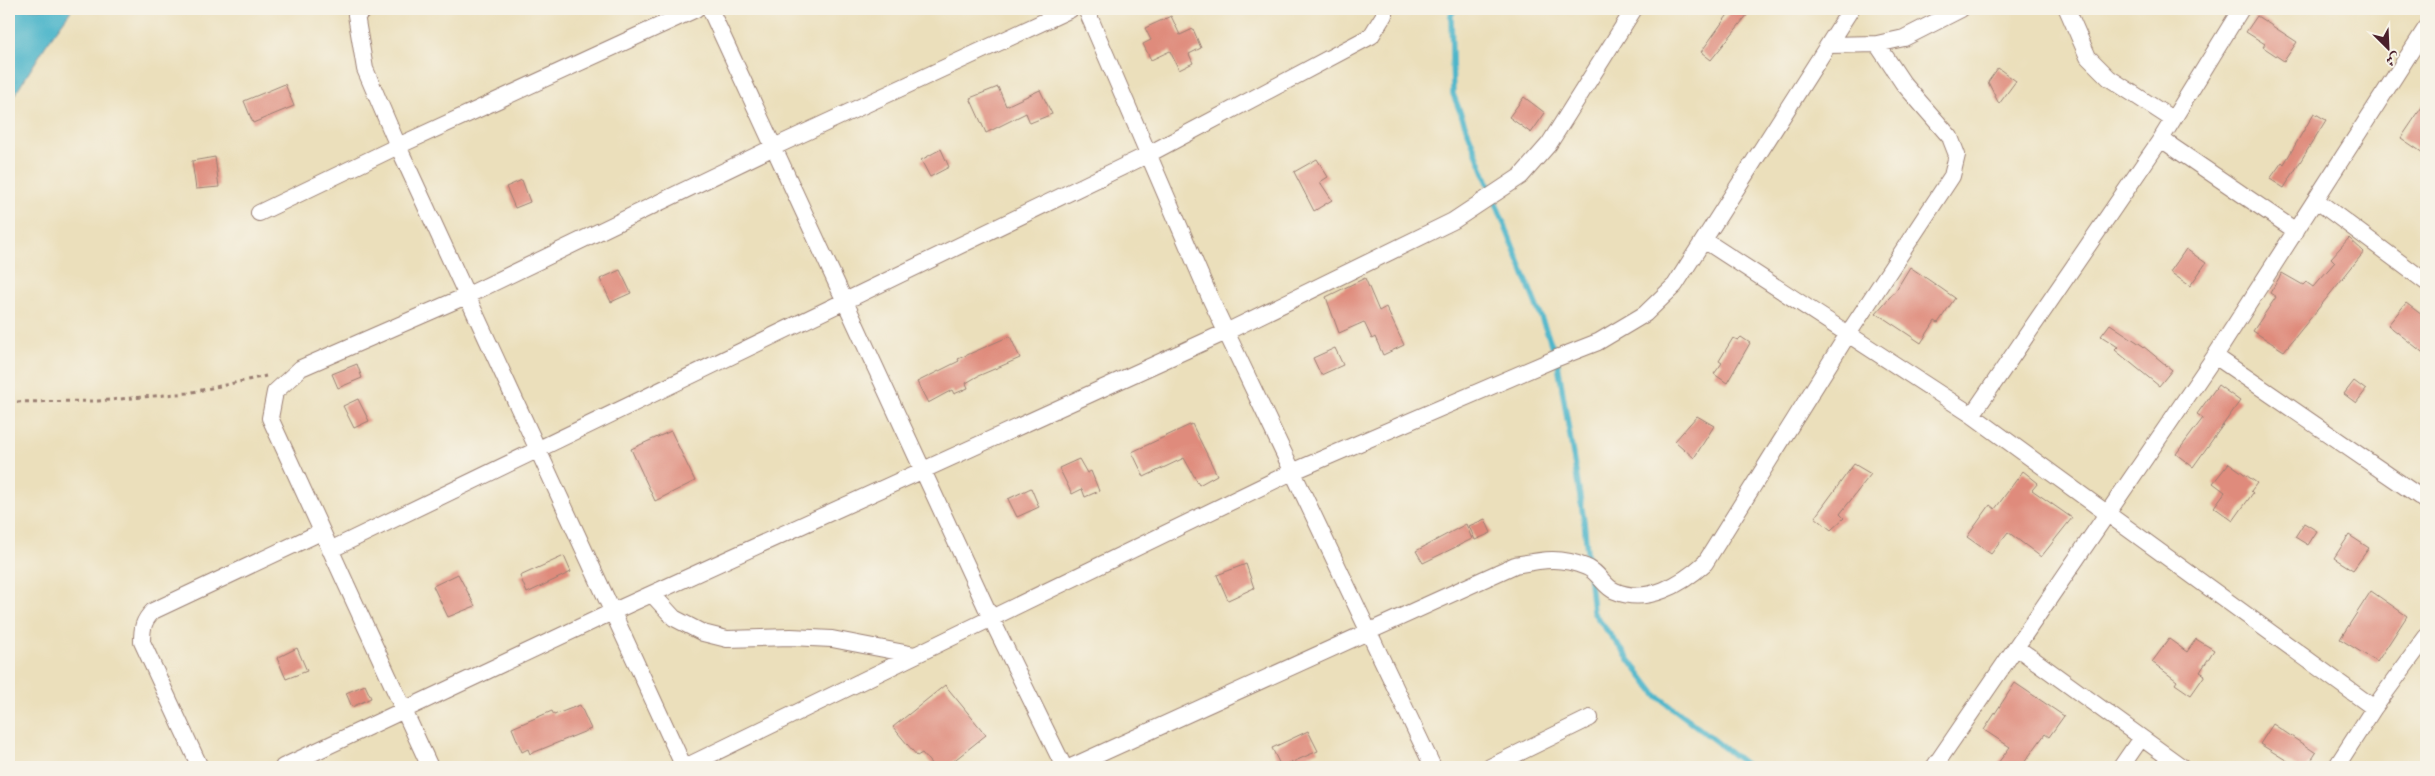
<svg xmlns="http://www.w3.org/2000/svg" width="2435" height="776" font-family="'Libre Bodoni',Amiri,serif">
	<style>
		.water { fill: #4db6ca; stroke: #4c6a7a }
		.lines { fill: none; stroke-linecap: round; stroke-linejoin: round }
		.stream { stroke: #4db6ca; stroke-width: 5.5 }
		.building { fill: #df8b7c }
		.street-casing { stroke: #9a7f73; stroke-width: 18 }
		.path { stroke: #9a7f73; stroke-width: 3; stroke-dasharray: 4 4; stroke-linecap: butt }
		.street { stroke: #fff; stroke-width: 16 }
	</style>
	<rect width="100%" height="100%" fill="#f7f3e8"/>
	<filter id="ink" filterUnits="userSpaceOnUse"><feTurbulence type="fractalNoise" baseFrequency=".02" numOctaves="2"/><feDisplacementMap in="SourceGraphic" scale="10" xChannelSelector="R" yChannelSelector="G"/><feConvolveMatrix kernelMatrix="1 2 1 2 8 2 1 2 1" color-interpolation-filters="sRGB"/></filter>
	<filter id="wash" filterUnits="userSpaceOnUse"><feTurbulence type="fractalNoise" baseFrequency=".0096" numOctaves="4" result="noise"/><feDisplacementMap in="SourceGraphic" scale="20" xChannelSelector="R" yChannelSelector="G"/><feGaussianBlur stdDeviation="1.12" result="paint"/><feColorMatrix in="noise" values="0 0 0 0 0 0 0 0 0 0 0 0 0 0 0 0 0 1.4 0 .05"/><feComposite in="paint" operator="in"/></filter>
	<g filter="url(#wash)">
		<rect width="100%" height="100%" fill="#ebdfbb"/>
		<path class="water" d="M9,9H72L46,45L9,104Z"/>
		<g class="lines">
			<path class="stream" d="M1455,9L1451,15L1453,94L1557,358L1584,521L1593,612L1656,695L1749,767"/>
		</g>
		<g id="blocks">
			<path class="building" d="M1732,9H1752L1711,60L1701,52Z
				M1171,16L1180,35L1193,29L1201,48L1189,54L1193,63L1179,70L1170,51L1151,60L1143,44L1151,40L1145,28Z
				M2257,16L2297,42L2284,61L2263,47L2265,44L2246,32Z
				M1998,68L2016,81L1999,104L1988,82Z
				M285,84L294,106L253,123L244,101Z
				M998,87L1006,106L1040,90L1052,114L1030,123L1026,113L986,133L970,98Z
				M1524,97L1545,113L1531,133L1509,117Z
				M2426,101V155L2401,138Z
				M2314,113L2326,120L2284,188L2270,179L2282,162L2284,164Z
				M941,149L949,167L930,177L921,160Z
				M215,157L219,187L196,189L192,161Z
				M1317,159L1328,177L1320,182L1332,200L1314,211L1294,172Z
				M522,180L530,202L515,208L506,187Z
				M2349,238L2364,252L2284,351L2253,331L2276,297L2270,293L2282,273L2303,285L2306,282L2313,287L2335,262L2331,258Z
				M2186,249L2206,263L2190,286L2170,272Z
				M1910,267L1955,298L1938,323L1935,321L1921,343L1876,313L1896,290Z
				M620,270L631,293L611,302L600,279Z
				M1365,278L1379,311L1386,307L1404,345L1383,355L1375,337L1372,339L1364,322L1339,333L1326,297Z
				M2406,303L2426,318V355L2388,325Z
				M2110,324L2143,346L2172,370L2159,386L2115,350L2118,347L2101,336Z
				M1010,336L1020,358L978,376L966,383L968,388L954,394L952,390L928,403L917,382L959,361L958,359Z
				M1741,337L1750,343L1727,383L1714,374L1722,363L1719,361L1733,338L1738,340Z
				M1335,348L1343,365L1321,375L1313,358Z
				M357,364L362,378L338,388L332,374Z
				M2354,381L2366,390L2356,403L2344,394Z
				M2218,385L2240,401L2193,467L2176,454L2203,418L2197,414Z
				M358,399L369,421L354,428L343,406Z
				M1697,416L1714,426L1694,458L1675,441Z
				M1192,424L1217,475L1199,485L1184,458L1144,477L1132,452Z
				M671,431L695,481L655,501L631,449Z
				M1079,459L1087,473L1091,471L1099,491L1085,497L1082,489L1072,494L1059,468Z
				M2229,463L2257,483L2251,491L2253,493L2233,521L2214,507L2225,492L2213,483Z
				M1854,464L1871,474L1840,514L1844,518L1831,530L1815,517Z
				M2023,471L2038,483L2032,490L2072,518L2041,557L2008,532L1991,554L1967,537L1990,505L1995,509Z
				M1031,488L1039,507L1017,517L1008,499Z
				M1485,519L1491,533L1475,540L1469,526Z
				M2304,523L2317,531L2308,545L2295,537Z
				M1466,524L1472,539L1423,563L1416,551Z
				M2349,535L2369,548L2353,570L2334,558Z
				M564,556L571,572L527,593L520,576Z
				M1246,564L1254,588L1228,600L1217,575Z
				M458,574L475,606L448,617L433,586Z
				M2371,591L2407,616L2377,662L2340,639Z
				M2169,639L2187,652L2196,639L2214,650L2200,672L2205,675L2191,695L2175,684L2177,681L2152,662Z
				M297,648L307,671L286,679L277,658Z
				M2015,683L2064,716L2049,737L2045,734L2021,767H1995L2010,747L1984,730Z
				M365,685L371,698L352,707L346,693Z
				M945,685L986,735L946,767H934L922,753L917,756L893,727Z
				M580,705L591,729L530,754L528,749L522,752L512,728L552,711L554,715Z
				M2273,724L2316,753L2307,767H2297L2260,744Z
				M1308,731L1318,751L1281,767L1272,748Z"/>
		</g>
	</g>
	<g filter="url(#ink)">
		<use href="#blocks" fill-opacity="0" stroke="#9a7f73" stroke-width="1"/>
		<g class="lines">
			<defs>
				<path id="street" d="M366,9L356,15L365,69L398,146L684,767
					M710,9L991,618L1064,767
					M1086,9L1211,300L1433,767
					M2067,9L2088,57L2109,78L2172,119
					M1829,45L1877,44L1904,38L1961,9
					M2161,139L2296,231
					M2316,200L2426,282
					M259,213L398,146L696,9
					M1704,240L1972,415L2374,708
					M2215,356L2426,501
					M1972,415L2161,139L2241,9
					M330,550L1147,155L1371,36L1384,15V9
					M652,594L674,618L703,633L727,639L791,637L832,639L915,655
					M2016,647L2182,767
					M200,767L142,642C142,628 143,621 153,611L321,532
					M283,767L612,612L1226,332L1453,221L1521,176L1549,144L1634,9
					M430,767L270,418L275,392L301,368L466,296L774,147L1071,9
					M685,767L1292,472L1557,358L1598,342L1645,314L1675,285L1851,9
					M1071,767L1515,565C1542,560 1560,556 1586,567C1598,571 1604,587 1615,591C1647,605 1682,584 1705,563L1848,334L1952,176L1957,155L1950,137L1903,83L1877,44
					M1490,767L1590,718
					M1934,767L2215,356L2426,28
					M2121,767L2141,738
					M2336,767L2374,708L2426,637"/>
			</defs>
			<use href="#street" class="street-casing"/>
			<path class="path" d="M9,402L98,401L188,393L266,376"/>
			<use href="#street" class="street"/>
		</g>
	</g>
	<rect width="2435" height="776" fill="none" stroke="#f7f3e8" stroke-width="30"/>
	<g transform="translate(2388 48) rotate(156)" stroke="#f7f3e8" stroke-width="4" paint-order="stroke">
	<path d="M0-4L9 19L0 12L-9 19Z" fill="#4a1f2b"/>
	<text y="-8" font-size="14" font-weight="bold" text-anchor="middle" fill="#4a1f2b">ش</text>
	</g>
</svg>
